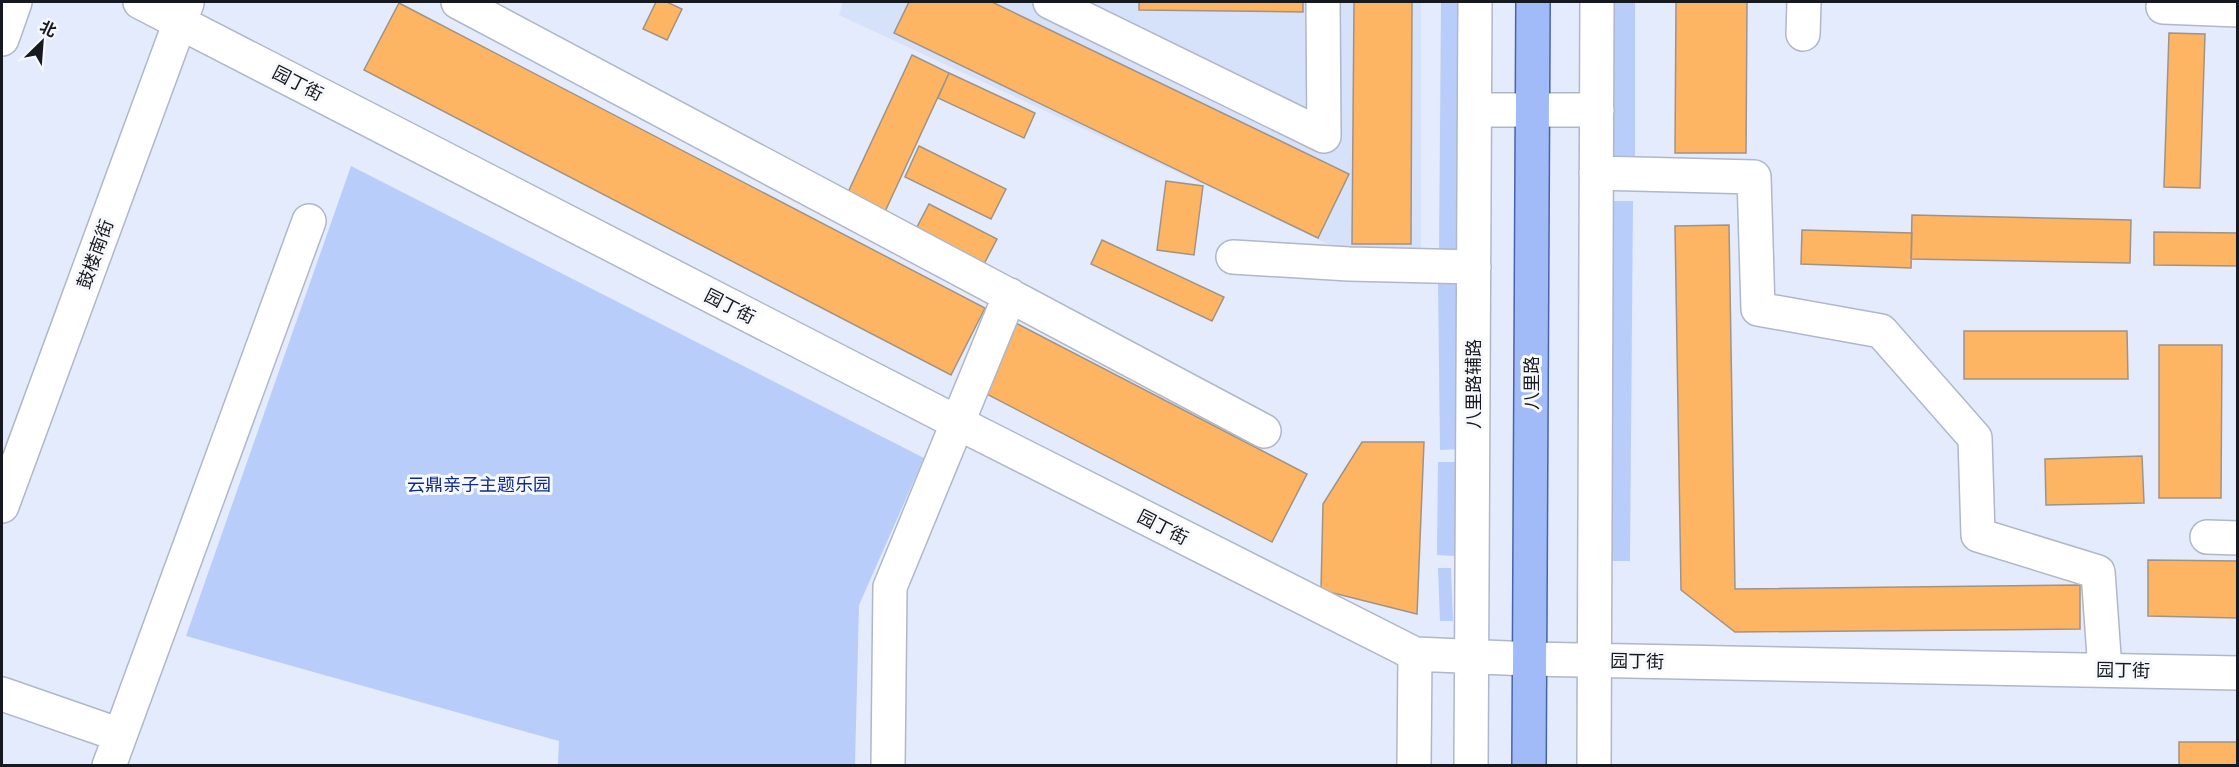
<svg xmlns="http://www.w3.org/2000/svg" width="2239" height="767" font-family="'Space Grotesk','Noto Sans SC',sans-serif">
	<style>
		.built { fill: #d6e1fa }
		.green { fill: #b8cdf9 }
		.building { fill: #feb563; stroke: #a09385; stroke-width: 1.5 }
		.lines { fill: none; stroke-linecap: round; stroke-linejoin: round }
		.minor-casing { stroke: #afb7c8; stroke-width: 36 }
		.major-casing { stroke: #4864a9; stroke-width: 36 }
		.minor { stroke: #fff; stroke-width: 33 }
		.major { stroke: #a1bbf8; stroke-width: 33 }
		.labels { text-anchor: middle; dominant-baseline: central; stroke-width: 6; stroke-linejoin: round; paint-order: stroke }
		.street-label { font-size: 18px; fill: #16191f; stroke: #f7f8fc }
		.park-label { font-size: 18px; fill: #102b8a; stroke: #f7f8fc }
	</style>
	<rect width="100%" height="100%" fill="#e3ebfd"/>
	<path class="built" d="M843,2H1421V256L1367,263L1222,193L839,15Z"/>
	<path class="green" d="M1441,2H1462L1461,255H1439Z
		M1614,2H1635V157L1614,156Z
		M351,166L924,458L859,605L855,765H558L559,741L186,636Z
		M1606,201H1633L1630,561H1603Z
		M1458,278L1460,449L1440,450L1438,279Z
		M1438,462H1457L1455,556L1437,555Z
		M1438,568H1451L1453,621H1440Z"/>
	<path class="building" d="M656,2H667L682,9L667,40L643,29Z
		M909,2H992L1349,174L1318,238L894,33Z
		M1139,2H1303V12L1139,10Z
		M1354,2H1412L1411,244H1352Z
		M1676,2H1747L1746,153H1675Z
		M399,3L985,308L951,375L364,70Z
		M2169,33L2205,34L2200,188L2164,187Z
		M912,55L949,73L882,218L844,201Z
		M949,73L1035,113L1024,138L938,98Z
		M919,146L1006,189L991,219L905,177Z
		M1166,181L1203,186L1194,255L1157,250Z
		M929,204L997,239L984,264L916,229Z
		M1912,215L2131,220L2130,263L1911,259Z
		M1729,225L1735,589L2080,585V629L1735,632L1681,590L1675,226Z
		M1802,230L1912,233L1911,268L1801,264Z
		M2154,232L2238,233V266L2154,265Z
		M1102,240L1224,297L1212,321L1091,264Z
		M1012,321L1307,474L1272,542L977,389Z
		M1964,331H2127L2128,379H1964Z
		M2159,345H2222L2221,498H2159Z
		M1362,442H1424L1417,614L1321,590L1323,504Z
		M2142,456L2144,503L2046,505L2045,459Z
		M2148,560L2238,561V618L2148,616Z
		M2179,742H2238V766H2179Z"/>
	<g class="lines">
		<defs>
			<path id="minor" d="M140,2L958,423L1415,654L1529,659L2238,673
				M458,2L1264,431
				M1050,2L1324,136L1323,2
				M2163,7L2238,10
				M1803,34L1804,2
				M2,39L15,2
				M1475,110H1597
				M1596,173L1754,177L1758,309L1881,331L1975,438L1978,535L2098,572L2105,670
				M1233,257L1349,264L1474,267
				M2,506L187,3
				M2207,537L2238,538
				M2,694L120,735
				M109,766L309,221
				M888,766L890,587L1010,295
				M1414,766L1415,654
				M1471,766L1475,2
				M1594,766L1597,2"/>
			<path id="major" d="M1529,766L1533,2"/>
		</defs>
		<use href="#minor" class="minor-casing"/>
		<use href="#major" class="major-casing"/>
		<use href="#minor" class="minor"/>
		<use href="#major" class="major"/>
	</g>
	<g class="labels">
		<g class="street-label">
			<text transform="translate(298 83) rotate(27)">园丁街</text>
			<text transform="translate(95 254) rotate(-70)">鼓楼南街</text>
			<text transform="translate(730 306) rotate(27)">园丁街</text>
			<text transform="translate(1531 383) rotate(-90)">八里路</text>
			<text transform="translate(1473 384) rotate(-90)">八里路辅路</text>
			<text transform="translate(1163 527) rotate(27)">园丁街</text>
			<text transform="translate(1637 661) rotate(1)">园丁街</text>
			<text transform="translate(2123 670) rotate(1)">园丁街</text>
		</g>
		<g class="park-label">
			<text x="479" y="484">云鼎亲子主题乐园</text>
		</g>
	</g>
	<rect width="2239" height="767" fill="none" stroke="#16191f" stroke-width="6"/>
	<g transform="translate(42 42) rotate(25)" stroke="#f7f8fc" stroke-width="4.5" paint-order="stroke">
	<path d="M0-4.5L10 22L0 15L-10 22Z" fill="#16191f"/>
	<text y="-9" font-size="16" font-weight="bold" text-anchor="middle" fill="#16191f">北</text>
	</g>
</svg>
